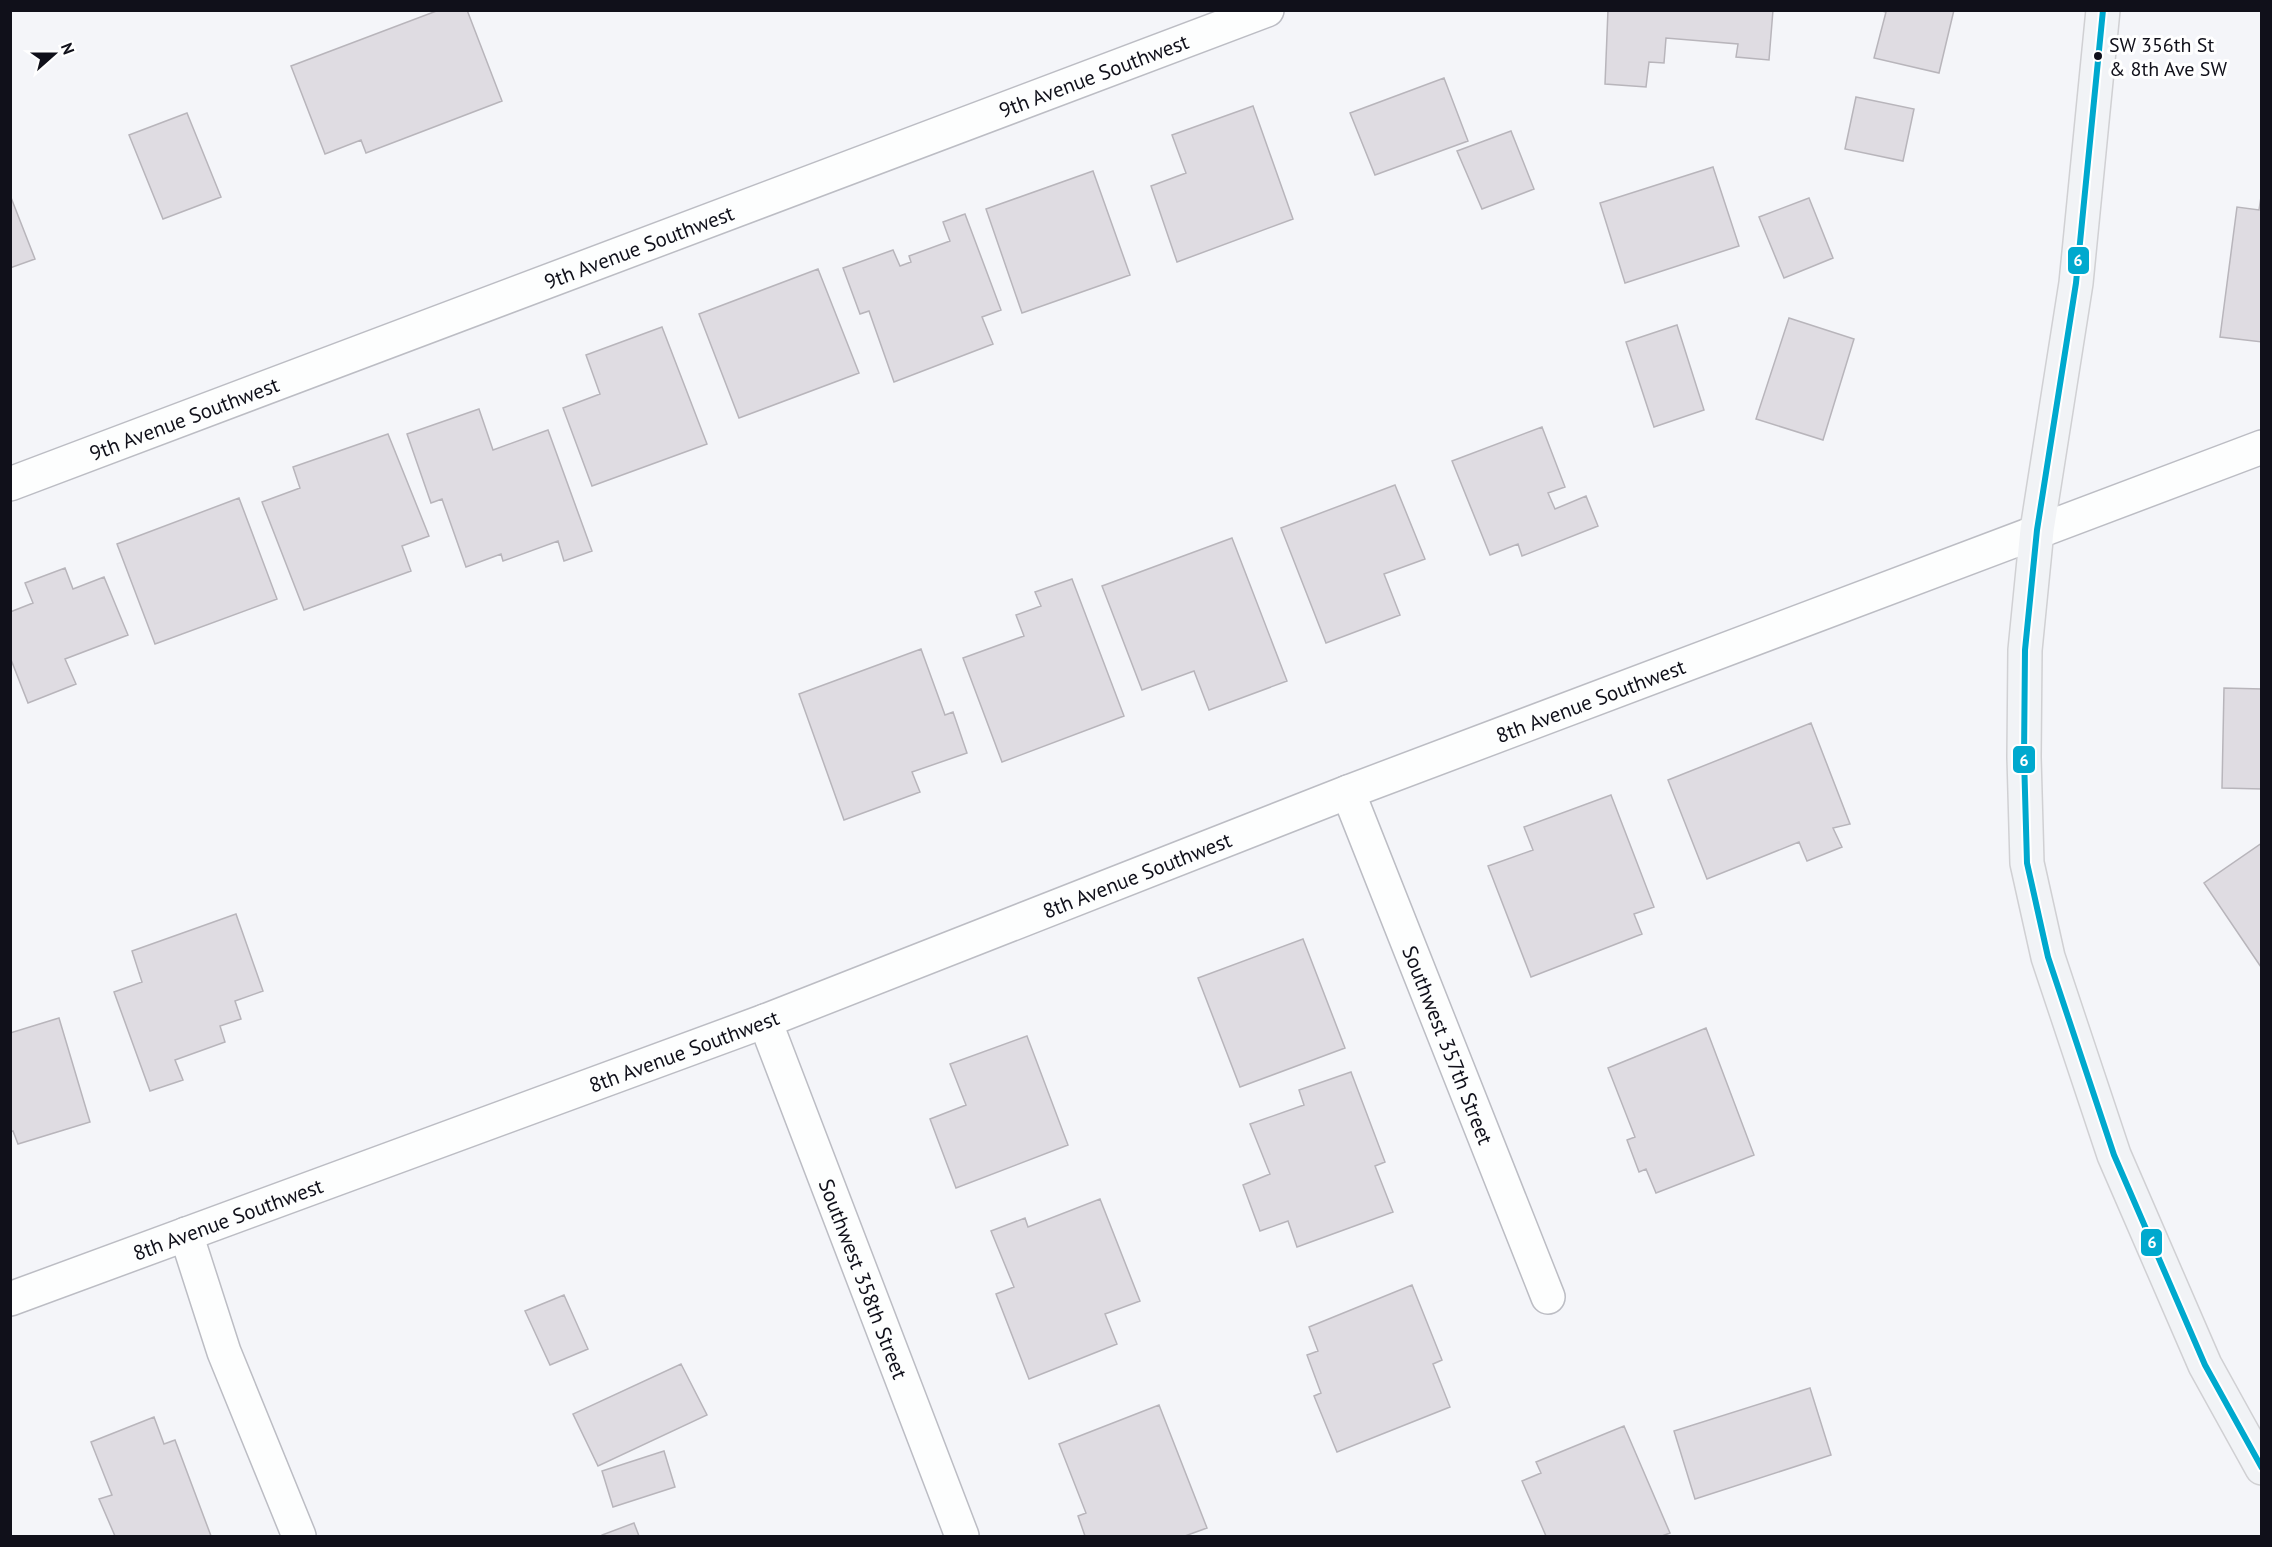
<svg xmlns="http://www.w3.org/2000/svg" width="2272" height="1547" font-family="'PT Sans',sans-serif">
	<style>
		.building { fill: #dfdce2; stroke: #b8b5bb; stroke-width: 1.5 }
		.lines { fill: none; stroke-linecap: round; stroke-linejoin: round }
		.minor-casing { stroke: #bcbdc4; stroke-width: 36 }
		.major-casing { stroke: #d0d0d3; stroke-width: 36 }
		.minor { stroke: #fdfefe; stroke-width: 33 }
		.major { stroke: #f1f3f6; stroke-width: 33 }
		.bus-1-casing { stroke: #fff; stroke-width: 10 }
		.bus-1 { stroke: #00a9ce; stroke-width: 6 }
		.bus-dot { fill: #10101a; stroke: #fff; stroke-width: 2 }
		.labels { text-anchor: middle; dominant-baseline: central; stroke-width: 6; stroke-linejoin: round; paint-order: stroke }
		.bus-label { font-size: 20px; fill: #10101a; stroke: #fff; text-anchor: start }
		.street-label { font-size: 21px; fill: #10101a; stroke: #fff }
		.line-badge { stroke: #fff; stroke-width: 2 }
		.badge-label { font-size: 16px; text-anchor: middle; font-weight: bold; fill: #fff }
	</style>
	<rect width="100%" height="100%" fill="#f4f5f9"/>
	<path class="building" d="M439,10H467L502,101L366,153L361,140L325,154L291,66Z
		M1608,10H1773L1769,60L1736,57L1738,44L1666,38L1664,63L1649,62L1646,87L1605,84Z
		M1878,10H1954L1939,73L1874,58L1886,12Z
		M1444,78L1468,141L1375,175L1350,113Z
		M1856,97L1914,109L1903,161L1845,149Z
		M1253,106L1293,219L1177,262L1151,186L1186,173L1172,135Z
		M187,113L221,197L163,219L129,135Z
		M1511,131L1534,189L1482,209L1457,151Z
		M1713,167L1739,246L1625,283L1600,203Z
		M1093,171L1130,275L1022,313L986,209Z
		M2262,190V342L2220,337L2237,207L2259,210Z
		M10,195L35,259L10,268Z
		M1809,198L1833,258L1784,278L1759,217Z
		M965,214L1001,310L982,317L993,344L894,382L869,311L860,314L843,268L893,250L900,266L911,262L909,256L950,241L943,222Z
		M818,269L859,373L739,418L699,314Z
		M1789,318L1854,339L1823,440L1756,419Z
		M1677,325L1704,410L1654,427L1626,342Z
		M662,327L707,444L592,486L563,408L600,394L586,355Z
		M479,409L493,450L548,430L592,551L564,561L558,541L503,561L501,554L466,567L442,499L431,503L407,434Z
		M1542,427L1565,487L1548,493L1555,509L1586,496L1598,526L1522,556L1518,544L1490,555L1452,461Z
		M388,434L429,536L402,546L411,571L304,610L262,502L300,488L293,467Z
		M1395,485L1425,559L1384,574L1400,615L1326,643L1281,528Z
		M239,498L277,599L155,644L117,544Z
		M1232,538L1287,681L1209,710L1194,671L1142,690L1102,586Z
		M65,568L73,589L104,577L128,635L65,659L76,684L28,703L10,657V612L33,603L25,583Z
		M1072,579L1124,716L1002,762L963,658L1024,636L1016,615L1041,606L1035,592Z
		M921,649L945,715L953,712L967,753L912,772L920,792L844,820L799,694Z
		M2224,688L2262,689V789L2222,788Z
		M1811,723L1850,824L1833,828L1842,847L1807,861L1799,842L1707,879L1668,780Z
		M1611,795L1654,907L1634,914L1642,934L1531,977L1488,866L1533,850L1524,827Z
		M2262,843V966L2261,967L2204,883Z
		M236,914L263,991L235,1001L241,1019L220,1026L225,1042L175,1060L183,1080L150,1091L114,992L142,982L132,951Z
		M1303,939L1345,1048L1240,1087L1198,978Z
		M59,1018L90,1122L18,1144L13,1131L10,1132V1033Z
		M1706,1028L1754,1155L1656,1193L1646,1169L1639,1172L1627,1140L1635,1137L1608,1068Z
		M1027,1036L1068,1145L956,1188L930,1119L966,1105L950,1064Z
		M1351,1072L1385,1162L1375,1166L1393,1212L1297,1247L1288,1221L1260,1231L1243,1185L1270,1174L1250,1124L1304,1105L1299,1090Z
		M1100,1199L1140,1301L1105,1314L1117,1344L1029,1379L996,1294L1014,1287L991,1231L1025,1218L1028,1227Z
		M1412,1285L1442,1360L1433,1364L1450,1407L1337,1452L1314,1396L1321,1393L1307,1355L1318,1351L1309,1327Z
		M564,1295L588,1349L550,1365L525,1311Z
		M681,1364L707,1415L598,1466L573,1414Z
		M1810,1388L1831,1455L1695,1499L1674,1431Z
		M1159,1405L1207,1528L1185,1536H1085L1078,1516L1086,1513L1059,1444Z
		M154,1417L164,1444L175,1440L211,1536H115L99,1499L112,1495L91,1442Z
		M1624,1426L1670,1533L1662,1536H1546L1522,1481L1541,1473L1536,1462Z
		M664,1451L675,1487L613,1507L602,1471Z
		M634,1523L639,1536H602V1535Z"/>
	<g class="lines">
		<defs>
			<g id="minor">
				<path id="s1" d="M10,484L1267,10"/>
				<path id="s2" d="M1348,792L1548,1297"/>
				<path id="s3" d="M765,1021L962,1536"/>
				<path d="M186,1234L224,1352L299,1536"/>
				<path id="s4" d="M10,1299L765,1021L1348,792L2262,447"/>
			</g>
			<path id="major" d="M2103,10L2076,283L2037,530L2025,650L2024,757L2027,863L2048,957L2114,1155L2205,1365L2262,1468"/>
		</defs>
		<use href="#minor" class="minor-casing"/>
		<use href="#major" class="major-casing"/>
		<use href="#minor" class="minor"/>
		<use href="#major" class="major"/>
		<defs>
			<path id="bus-1" d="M2103,10L2076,283L2037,530L2025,650L2024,757L2027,863L2048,957L2114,1155L2205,1365L2262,1468"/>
		</defs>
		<use href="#bus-1" class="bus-1-casing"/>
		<use href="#bus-1" class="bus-1"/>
	</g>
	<circle class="bus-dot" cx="2098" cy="56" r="5"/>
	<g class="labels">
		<g class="bus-label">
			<text x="2109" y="45">SW 356th St<tspan x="2109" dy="24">&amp; 8th Ave SW</tspan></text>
		</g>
		<g class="street-label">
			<text stroke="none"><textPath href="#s1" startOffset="1158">9th Avenue Southwest</textPath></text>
			<text stroke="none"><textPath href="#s1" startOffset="672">9th Avenue Southwest</textPath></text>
			<text stroke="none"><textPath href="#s1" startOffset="186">9th Avenue Southwest</textPath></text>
			<text stroke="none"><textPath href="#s4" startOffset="1690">8th Avenue Southwest</textPath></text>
			<text stroke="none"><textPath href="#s4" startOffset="1204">8th Avenue Southwest</textPath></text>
			<text stroke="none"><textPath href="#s2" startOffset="272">Southwest 357th Street</textPath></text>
			<text stroke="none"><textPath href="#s4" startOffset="718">8th Avenue Southwest</textPath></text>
			<text stroke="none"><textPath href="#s4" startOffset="232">8th Avenue Southwest</textPath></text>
			<text stroke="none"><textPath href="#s3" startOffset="276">Southwest 358th Street</textPath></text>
		</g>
	</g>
	<g class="line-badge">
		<rect x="2067" y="246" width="23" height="29" rx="6" fill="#00a9ce"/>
		<rect x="2012" y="745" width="24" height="29" rx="6" fill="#00a9ce"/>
		<rect x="2140" y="1228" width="23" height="29" rx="6" fill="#00a9ce"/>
	</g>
	<g class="badge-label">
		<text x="2078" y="266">6</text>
		<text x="2024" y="766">6</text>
		<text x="2152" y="1248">6</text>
	</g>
	<rect width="2272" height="1547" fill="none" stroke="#10101a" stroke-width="24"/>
	<g transform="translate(54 54) rotate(69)" stroke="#ffffff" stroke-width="4.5" paint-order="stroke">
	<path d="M0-4.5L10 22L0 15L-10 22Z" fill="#10101a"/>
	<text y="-9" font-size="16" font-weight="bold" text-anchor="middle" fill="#10101a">N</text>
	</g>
</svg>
